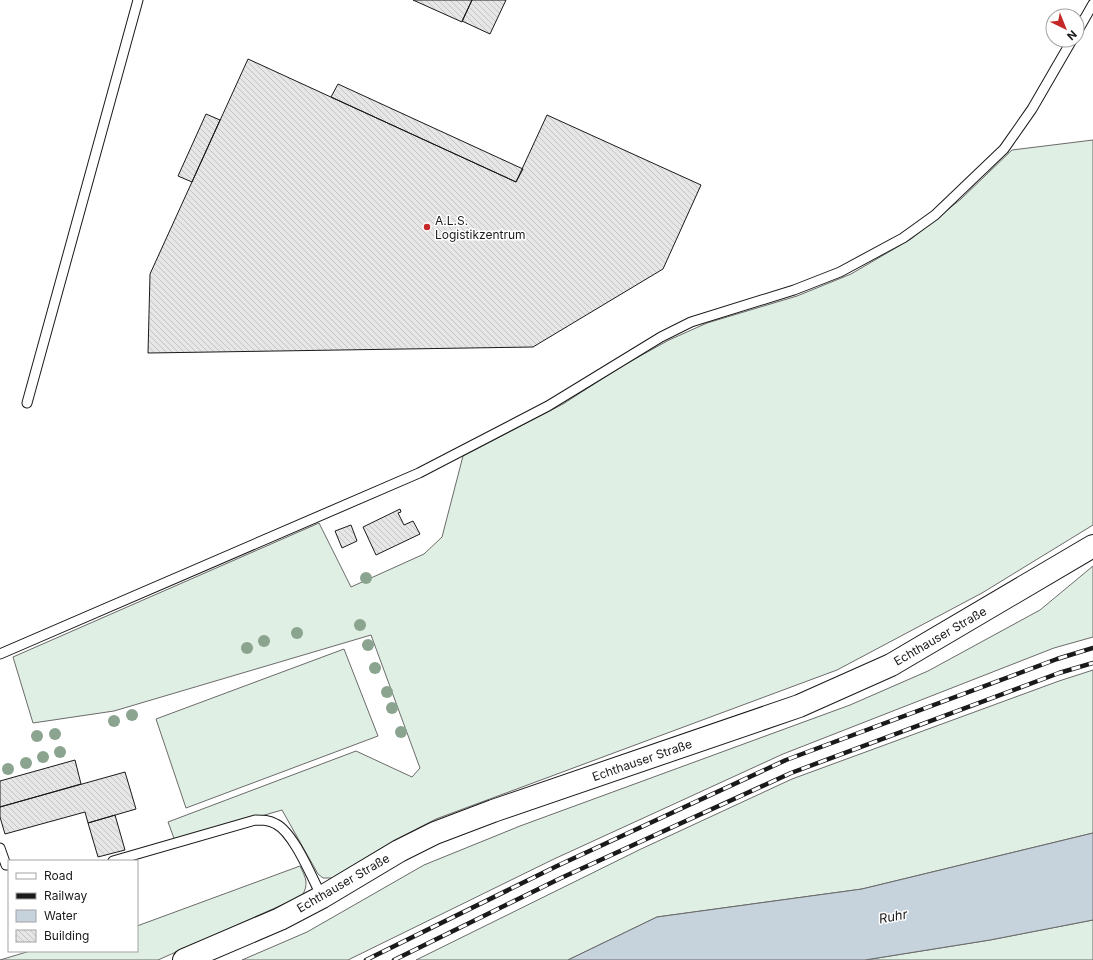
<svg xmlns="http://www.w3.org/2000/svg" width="1093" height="960" font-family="Inter,sans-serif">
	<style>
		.grass { fill: #e0efe3; stroke: #6a6a6a }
		.water { fill: #c6d2dc; stroke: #6a6a6a }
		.building { fill: url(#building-back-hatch); stroke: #1a1a1a }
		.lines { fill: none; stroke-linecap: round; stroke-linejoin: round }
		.lane-casing { stroke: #1a1a1a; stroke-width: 11 }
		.secondary-casing { stroke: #1a1a1a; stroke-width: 24 }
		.lane { stroke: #fff; stroke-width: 9 }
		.secondary { stroke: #fff; stroke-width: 22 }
		.rail-casing { stroke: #1a1a1a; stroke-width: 4.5 }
		.rail { stroke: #fff; stroke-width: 3; stroke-dasharray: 9; stroke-linecap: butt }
		.tree { fill: #8aa48f }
		.poi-dot { fill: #c62828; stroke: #fff; stroke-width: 1.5 }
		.labels { text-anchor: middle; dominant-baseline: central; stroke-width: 3; stroke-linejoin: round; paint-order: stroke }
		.poi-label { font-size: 12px; fill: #1a1a1a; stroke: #fff; text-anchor: start }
		.street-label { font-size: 12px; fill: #1a1a1a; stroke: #fff }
		.water-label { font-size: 13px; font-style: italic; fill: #1a1a1a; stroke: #fff }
	</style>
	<defs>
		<pattern id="building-back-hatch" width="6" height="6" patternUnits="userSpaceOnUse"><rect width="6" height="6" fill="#e6e6e6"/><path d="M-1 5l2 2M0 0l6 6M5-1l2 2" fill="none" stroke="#c5c5c5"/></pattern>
	</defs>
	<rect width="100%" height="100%" fill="#fff"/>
	<path class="grass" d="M1093,140V525L982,593L837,670L436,819L393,841L332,878H323L318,874L282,810L175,841L168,822L356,751L412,777L420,768L371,635L114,711L33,723L13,657L319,523L351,587L424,554L442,537L463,456L563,404L622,366L669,340L707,323L797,296L851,274L911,239L961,199L1012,150Z
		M1093,566V637L1054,648L783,754L554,859L348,960H242L307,932L424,865L520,826L850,705L928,671L1040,610Z
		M344,649L378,736L186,808L156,719Z
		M1093,670V833L862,889L657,917L568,960H416L641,849L792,779L1059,681Z
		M300,866C306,878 309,884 302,896L158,960H0L30,951H137V926Z
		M1093,920V960H865L990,940Z"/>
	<path class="water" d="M1093,833V920L990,940L865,960H568L657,917L862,889Z"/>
	<path class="building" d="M413,0H472L462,22Z
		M472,0H506L490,34L462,21Z
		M248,59L516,182L547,115L701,185L663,269L533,347L148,353L150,274Z
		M338,84L523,169L516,182L331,97Z
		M206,114L220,120L192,182L178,176Z
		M400,509L401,512L398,513L404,525L413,521L420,534L376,555L363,527Z
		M351,525L357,541L342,548L335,531Z
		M75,760L81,784L0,807V781Z
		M125,772L136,809L88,823L85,812L5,834L0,817V807Z
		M115,815L125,850L98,857L88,823Z"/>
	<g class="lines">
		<defs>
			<path id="lane" d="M1077,32L1093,4
				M27,403L138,0
				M0,654L419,473L548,406L661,337L691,322L794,290L840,272L903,238L935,215L1004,149L1032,109L1072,40
				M0,848L6,865H9
				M113,861L255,820C263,820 269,820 276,824C294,833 312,878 322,897"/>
			<path id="secondary" d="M184,960L280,919L322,897L399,851L435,833L493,811L799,706L891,665L1093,546"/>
		</defs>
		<use href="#lane" class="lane-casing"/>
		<use href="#secondary" class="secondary-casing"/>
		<use href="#lane" class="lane"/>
		<use href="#secondary" class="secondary"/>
		<defs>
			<path id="rail" d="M366,960L557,866L786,760L1057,659L1093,648
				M394,960L561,878L791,773L1059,673L1093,663"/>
		</defs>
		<use href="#rail" class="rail-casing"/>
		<use href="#rail" class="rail"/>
	</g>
	<g class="tree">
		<circle cx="366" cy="578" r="6"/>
		<circle cx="360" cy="625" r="6"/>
		<circle cx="297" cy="633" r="6"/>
		<circle cx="264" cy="641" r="6"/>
		<circle cx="368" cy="645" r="6"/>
		<circle cx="247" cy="648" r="6"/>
		<circle cx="375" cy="668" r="6"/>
		<circle cx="387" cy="692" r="6"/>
		<circle cx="392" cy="708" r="6"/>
		<circle cx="132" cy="715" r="6"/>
		<circle cx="114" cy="721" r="6"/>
		<circle cx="401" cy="732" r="6"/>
		<circle cx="55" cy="734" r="6"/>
		<circle cx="37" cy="736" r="6"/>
		<circle cx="60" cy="752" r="6"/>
		<circle cx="43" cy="757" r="6"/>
		<circle cx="26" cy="763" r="6"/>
		<circle cx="8" cy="769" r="6"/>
	</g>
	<circle class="poi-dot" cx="427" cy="227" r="4"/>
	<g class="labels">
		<g class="poi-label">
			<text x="435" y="220">A.L.S.<tspan x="435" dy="14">Logistikzentrum</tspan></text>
		</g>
		<g class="street-label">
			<text transform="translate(940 636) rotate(-30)">Echthauser Straße</text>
			<text transform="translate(642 760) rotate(-19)">Echthauser Straße</text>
			<text transform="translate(343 883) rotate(-30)">Echthauser Straße</text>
		</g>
		<g class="water-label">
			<text transform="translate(893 916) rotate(-10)">Ruhr</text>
		</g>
	</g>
	<rect x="8" y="860" width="130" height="92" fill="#ffffff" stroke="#a3a3a3"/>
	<rect x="16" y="873" width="20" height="6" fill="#ffffff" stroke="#a3a3a3"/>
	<text x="44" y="880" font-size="12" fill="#1a1a1a">Road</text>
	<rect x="16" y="893" width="20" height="6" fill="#1a1a1a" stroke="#a3a3a3"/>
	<text x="44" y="900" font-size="12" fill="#1a1a1a">Railway</text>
	<rect x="16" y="910" width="20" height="12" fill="#c6d2dc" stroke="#a3a3a3"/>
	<text x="44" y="920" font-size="12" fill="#1a1a1a">Water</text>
	<rect x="16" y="930" width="20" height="12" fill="url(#building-back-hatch)" stroke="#a3a3a3"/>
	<text x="44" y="940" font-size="12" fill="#1a1a1a">Building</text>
	<g transform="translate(1065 28) rotate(137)"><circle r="19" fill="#ffffff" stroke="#a3a3a3"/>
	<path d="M0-3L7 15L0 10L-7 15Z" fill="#c62828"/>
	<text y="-6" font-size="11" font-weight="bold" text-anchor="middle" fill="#1a1a1a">N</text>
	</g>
</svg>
